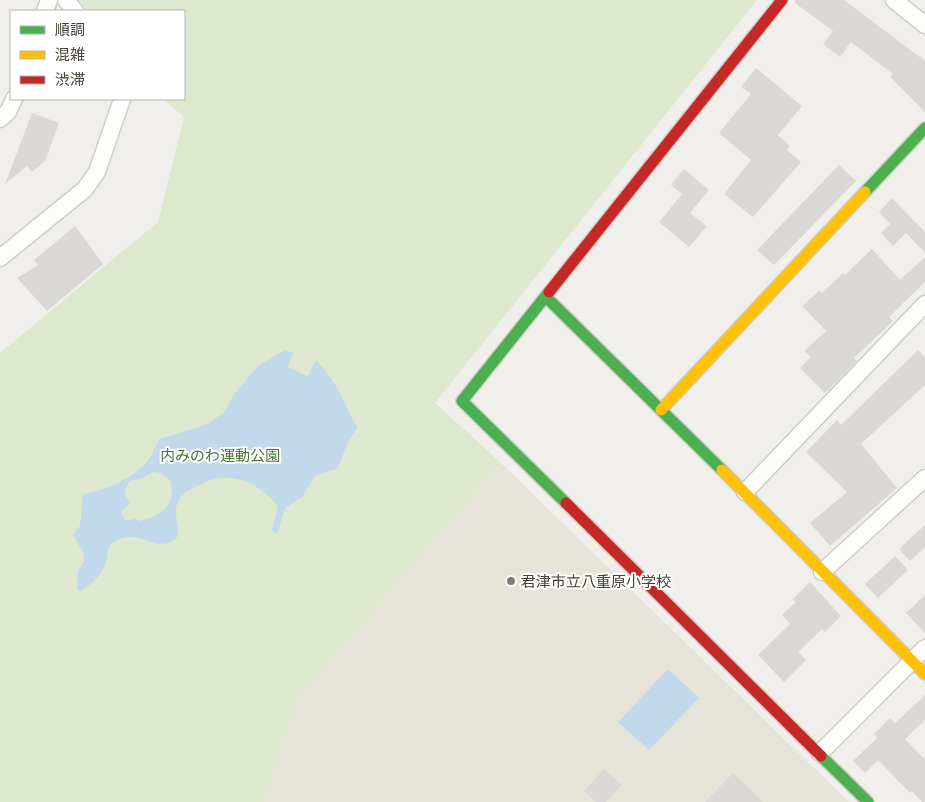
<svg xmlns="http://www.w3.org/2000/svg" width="925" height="802" font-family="'Archivo Narrow','Noto Sans JP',sans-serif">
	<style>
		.education { fill: #e6e3d8 }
		.green { fill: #dee8ce }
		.water { fill: #c1d9ea; fill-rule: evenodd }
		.building { fill: #dad8d4 }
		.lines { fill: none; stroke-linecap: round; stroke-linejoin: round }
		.street-casing { stroke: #cfcdc9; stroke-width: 19 }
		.fast-casing { stroke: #cfccc3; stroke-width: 14 }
		.slow-casing { stroke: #cfccc3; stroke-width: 14 }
		.jam-casing { stroke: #cfccc3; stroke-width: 14 }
		.street { stroke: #fdfdfc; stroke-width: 16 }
		.fast { stroke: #4caf50; stroke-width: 11 }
		.slow { stroke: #ffc107; stroke-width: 11 }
		.jam { stroke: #c62828; stroke-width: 11 }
		.poi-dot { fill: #827e77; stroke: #fff; stroke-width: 2 }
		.labels { text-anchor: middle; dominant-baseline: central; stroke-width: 4; stroke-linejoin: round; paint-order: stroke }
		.park-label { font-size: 15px; fill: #487231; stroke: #fff }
		.poi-label { font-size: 15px; fill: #464138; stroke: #fff; text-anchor: start }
	</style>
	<rect width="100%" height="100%" fill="#f1efeb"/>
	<path class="education" d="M501,463L849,802H264L298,699Z"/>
	<path class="green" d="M79,0H757L435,403L501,463L298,699L264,802H0V353L158,222L184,117L163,99H184V11H85Z"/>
	<path class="water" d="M285,350L294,353L287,367L308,376L316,360C327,372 336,384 343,399C349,410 350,418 358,427L347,444L338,468L315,476L302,497L285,508L277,534L272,531L278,506C257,481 229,469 199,485C191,489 182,493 178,502C173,511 179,526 178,536C158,558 140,525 114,542C106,547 108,556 106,563C101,575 92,585 80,591L77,588L78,571L84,561L83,552L73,535L80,526L83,494C104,491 131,479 146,463C152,456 155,447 160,439L208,424L224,412L235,393L258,366ZM152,472L161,473L170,480C177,505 163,516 139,521L134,518L126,521L121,513L130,503C124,493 123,491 130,481L143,478Z
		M668,669L699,698L649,750L618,722Z"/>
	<path class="building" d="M795,0H844L925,61V112L890,77L893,74L851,42L840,57L823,44L833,31L795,3Z
		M756,68L802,106L778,135L790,146L787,150L801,162L753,217L724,194L751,160L719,133L751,94L741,87Z
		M32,113L59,123L45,161L32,172L27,166L5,184Z
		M839,165L856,181L774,265L757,250Z
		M684,169L709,190L690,213L707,226L689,247L659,222L682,194L671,185Z
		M892,198L925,232V253L906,233L893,246L881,233L890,224L879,212Z
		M75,226L103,264L47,311L17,278L38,265L34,260Z
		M872,249L900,280L925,257V282L889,317L893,321L854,358L857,361L825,393L800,368L811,357L804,351L826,331L802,306L819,291L822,293L843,273L845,275Z
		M918,350L925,358V385L861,444L897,488L830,546L810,523L847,492L806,452L837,420L841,425Z
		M925,525V547L910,561L899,549Z
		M895,556L908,570L878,598L865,584Z
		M810,582L841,616L825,632L822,629L798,652L806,660L784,682L758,655L790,624L782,615L796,602L793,599Z
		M925,595V633L906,613Z
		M925,695V720L905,739L925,760V802H922L912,791L910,793L878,760L865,773L853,761L877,738L874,734L890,718L895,723Z
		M604,769L622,785L606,802H596L584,791Z
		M733,773L763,802H705Z"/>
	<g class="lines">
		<defs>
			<path id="street" d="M66,0L75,11
				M894,0L925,25
				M45,11L49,0
				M0,119L8,112L14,99
				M0,258L85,189L97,172L122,99
				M745,492L925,304
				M822,572L925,478
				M820,753L925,648"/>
			<path id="fast" d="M865,192L925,128
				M549,292L462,401L566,503
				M546,297L722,470
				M821,756L868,802"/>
			<path id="slow" d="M661,410L865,192
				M722,470L925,674"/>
			<path id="jam" d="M549,292L782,0
				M566,503L821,756"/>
		</defs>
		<use href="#street" class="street-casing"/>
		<use href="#fast" class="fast-casing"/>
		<use href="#slow" class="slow-casing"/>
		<use href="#jam" class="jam-casing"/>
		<use href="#street" class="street"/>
		<use href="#fast" class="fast"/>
		<use href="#slow" class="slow"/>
		<use href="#jam" class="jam"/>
	</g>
	<circle class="poi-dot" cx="511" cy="581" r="5"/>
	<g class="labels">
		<g class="park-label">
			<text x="220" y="455">内みのわ運動公園</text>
		</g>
		<g class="poi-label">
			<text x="521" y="581">君津市立八重原小学校</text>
		</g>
	</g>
	<rect x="10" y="10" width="175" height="90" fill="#ffffff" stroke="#b5b3af"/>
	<rect x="20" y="26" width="25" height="8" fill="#4caf50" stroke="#b5b3af"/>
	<text x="55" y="35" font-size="15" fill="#464138">順調</text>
	<rect x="20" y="51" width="25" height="8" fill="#ffc107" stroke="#b5b3af"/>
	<text x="55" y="60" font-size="15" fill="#464138">混雑</text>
	<rect x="20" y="76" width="25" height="8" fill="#c62828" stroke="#b5b3af"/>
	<text x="55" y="85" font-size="15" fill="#464138">渋滞</text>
</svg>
